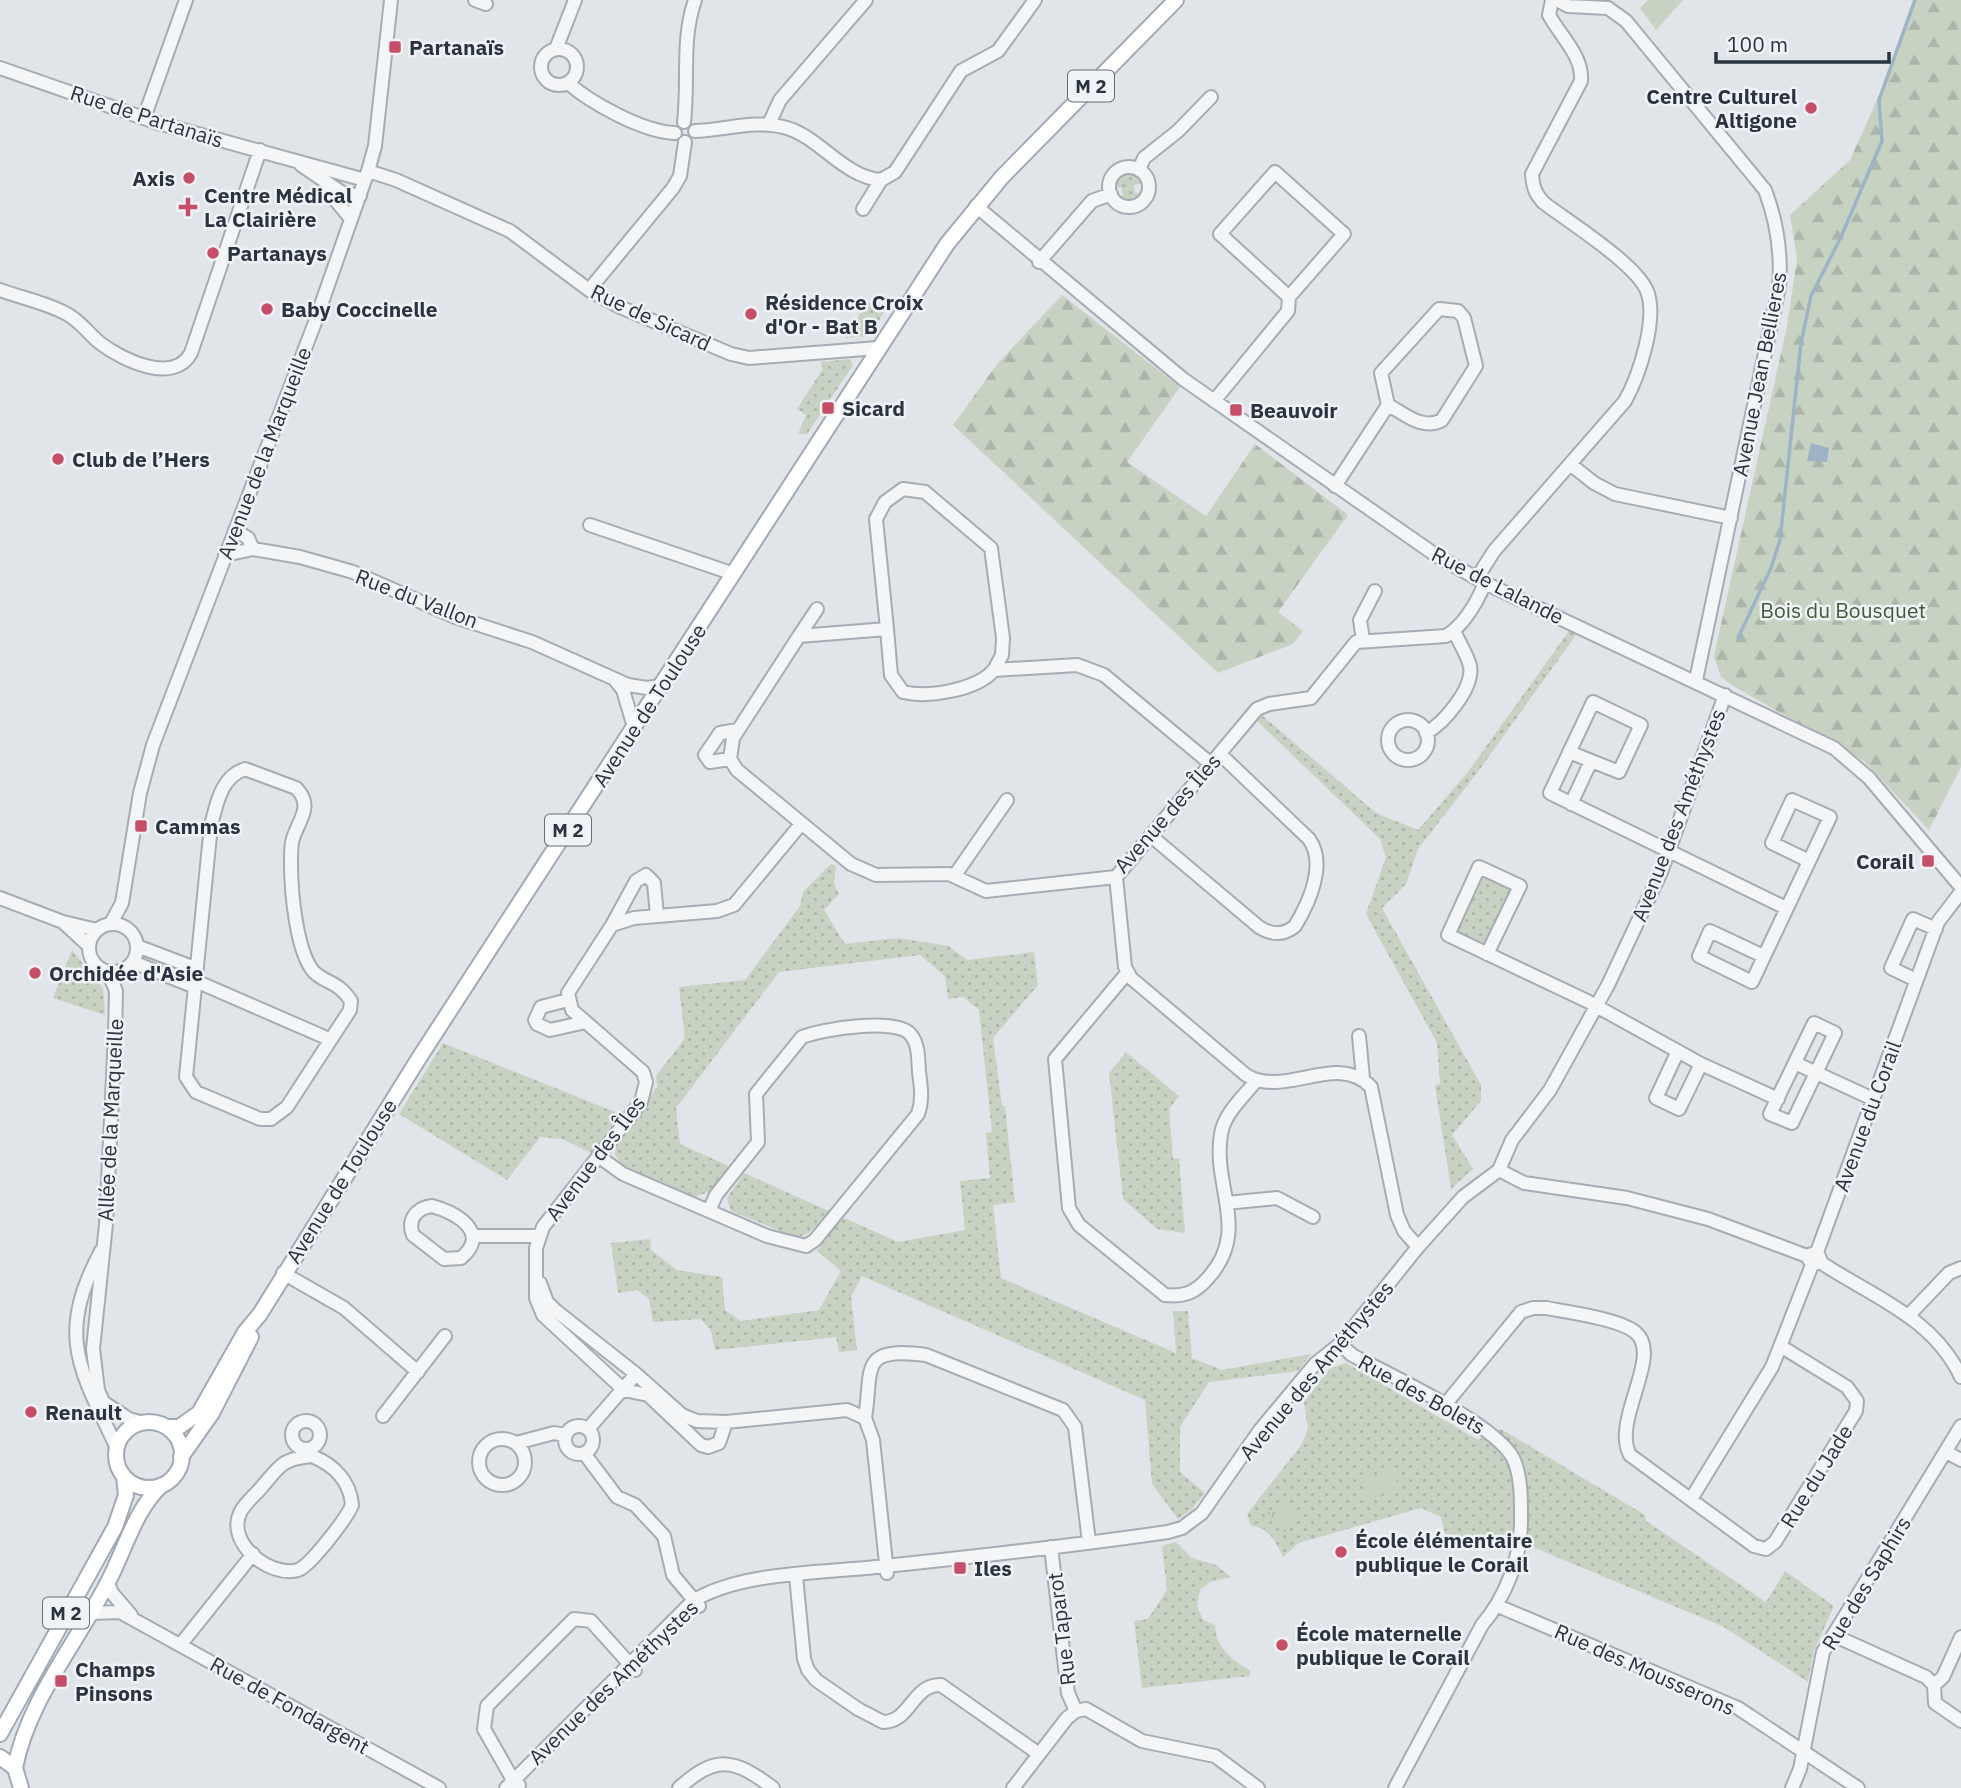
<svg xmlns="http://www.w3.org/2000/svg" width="1961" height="1788" font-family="'IBM Plex Sans',sans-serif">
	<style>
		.grass { fill: url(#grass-dots) }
		.forest { fill: url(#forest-firs) }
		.park { fill: url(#park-tufts) }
		.garden { fill: #c8d2c3 }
		.water { fill: #9eb4c6 }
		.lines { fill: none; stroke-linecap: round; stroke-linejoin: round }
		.stream { stroke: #9eb4c6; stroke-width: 3.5 }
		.minor-casing { stroke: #a6acb3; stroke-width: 16 }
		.major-casing { stroke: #a1aab4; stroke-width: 18 }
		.minor { stroke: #f3f5f7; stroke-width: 12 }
		.major { stroke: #fff; stroke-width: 14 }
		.poi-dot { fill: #c64e68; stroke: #f0f3f6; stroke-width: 2.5 }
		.labels { text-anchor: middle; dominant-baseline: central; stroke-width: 5; stroke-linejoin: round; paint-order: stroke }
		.shield { fill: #f0f3f6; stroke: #656d76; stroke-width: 2 }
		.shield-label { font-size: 19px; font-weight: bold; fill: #2a333f }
		.poi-label { font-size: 21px; font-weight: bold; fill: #2a333f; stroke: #f0f3f6; text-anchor: start }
		.street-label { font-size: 21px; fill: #2a333f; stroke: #f0f3f6 }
		.park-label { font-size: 21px; fill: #415a39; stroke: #f0f3f6 }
	</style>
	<defs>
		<pattern id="grass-dots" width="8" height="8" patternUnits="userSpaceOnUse" patternTransform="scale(1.75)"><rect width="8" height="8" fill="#c8d2c3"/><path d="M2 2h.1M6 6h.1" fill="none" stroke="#acb5a9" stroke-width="1.8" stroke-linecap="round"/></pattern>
		<pattern id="forest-firs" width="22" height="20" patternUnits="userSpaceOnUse" patternTransform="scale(1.75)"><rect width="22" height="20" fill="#c8d2c3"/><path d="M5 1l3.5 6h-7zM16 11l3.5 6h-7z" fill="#acb5a9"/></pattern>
		<pattern id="park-tufts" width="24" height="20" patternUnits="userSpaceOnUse" patternTransform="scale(1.75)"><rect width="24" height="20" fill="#c8d2c3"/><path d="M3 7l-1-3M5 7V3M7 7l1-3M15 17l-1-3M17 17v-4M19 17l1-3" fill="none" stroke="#acb5a9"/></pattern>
	</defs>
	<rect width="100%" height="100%" fill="#e1e5e9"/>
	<path class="grass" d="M1123,173L1134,174L1143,183L1134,185L1135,193L1144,192L1135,203L1124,205L1115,198L1123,195L1121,187L1112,189L1113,181Z
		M867,302L884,313L868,336L845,338Z
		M849,359L853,365L807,434H798L806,415L797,409L822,370L821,362Z
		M1569,631L1576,635L1480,769L1418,849L1406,884L1382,908L1481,1085V1101L1452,1135L1473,1169L1451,1189L1435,1085L1440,1084L1437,1043L1366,914L1386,857L1380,839L1256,720L1262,715L1376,813L1418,830L1467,773Z
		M831,864L836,866L834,883L839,894L824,910L845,944L898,938L949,946L967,960L1034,952L1038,985L993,1038L1002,1106H1005L1015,1202L993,1205L1001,1278L1176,1353L1173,1311H1188L1192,1358L1222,1370L1311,1354L1298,1371L1209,1382L1180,1427V1472L1205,1493L1192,1509L1178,1519L1152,1484L1145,1400L862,1276L851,1297L857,1350L839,1352L836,1337L715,1350L711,1331L701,1319L653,1322L649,1299L637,1290L618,1293L611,1243L650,1239L651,1250L677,1270L722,1277L725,1310L741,1321L819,1310L841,1271L817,1251L842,1217L898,1242L965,1230L960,1181L990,1178L986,1133L992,1132L979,1010L963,997L948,999L945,976L920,955L779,972L676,1108L680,1144L731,1167L711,1191L695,1197L625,1170L615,1154L617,1140L657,1087L656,1076L685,1038L679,987L745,980L800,906L803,892Z
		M1483,874L1509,886L1511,892L1484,946L1456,934Z
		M72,950L103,988L105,1015L53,998Z
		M443,1043L620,1114L592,1153L562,1139L540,1137L507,1180L399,1114Z
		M1126,1052L1179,1096L1169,1109L1173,1159L1179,1158L1185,1233L1157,1229L1123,1199L1109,1073Z
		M744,1173L829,1211L810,1232L798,1238L731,1211L727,1198Z
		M1346,1363L1478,1440L1501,1429L1645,1515L1646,1521L1766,1602L1785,1571L1834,1606L1814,1651L1808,1682L1724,1627L1528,1545L1509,1534L1460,1540L1457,1547L1447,1542L1441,1517L1421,1508L1299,1543L1283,1557C1276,1542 1269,1527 1251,1526L1247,1514L1302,1444L1308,1429L1304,1402L1330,1368Z
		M1176,1542L1192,1558L1216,1565L1231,1577L1210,1582L1200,1590L1197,1606L1203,1620L1215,1625C1217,1650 1231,1658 1250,1671V1676L1142,1688L1134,1621L1148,1619L1167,1590L1162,1546Z"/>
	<path class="forest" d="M1913,0H1961V767L1929,830L1864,761L1730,684L1721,677L1714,656L1787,326L1797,259L1790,215L1850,160L1884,84Z
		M1062,295L1180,387L1127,462L1206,516L1255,444L1348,515L1278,612L1303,631L1293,644L1218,673L953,425L998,363Z"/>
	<path class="park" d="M1286,1505L1297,1520L1284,1534L1268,1513L1274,1508L1277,1512Z"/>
	<path class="garden" d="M1648,0H1683L1656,30L1640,8Z
		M1394,1471L1399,1490L1367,1497L1363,1478Z"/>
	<path class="water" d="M1811,443L1829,448L1827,462L1807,461Z"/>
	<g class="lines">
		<path class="stream" d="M1738,638L1771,568L1780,540L1801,343L1811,296L1841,237L1882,141L1879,100L1915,0"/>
		<defs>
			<path id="minor" d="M475,0L486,4
				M1557,0L1568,6L1608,8L1626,21L1765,190C1777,222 1782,252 1779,287L1696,680
				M541 67a18 18 0 1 1 36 0a18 18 0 1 1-36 0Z
				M556,49L575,0
				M0,68L158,123L365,180
				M568,83C591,103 643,132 675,133
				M144,118L186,0
				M684,122C689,80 681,40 695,0
				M769,124L780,100L866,0
				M695,131C725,130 757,119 787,128C820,138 844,177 881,180
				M301,165L341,192L360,196
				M1109 187a20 20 0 1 1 40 0a20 20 0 1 1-40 0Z
				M1139,170L1144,158L1178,131L1211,97
				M368,171L396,180L510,231L589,290L620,307L731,354L749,358L878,348
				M327,190L351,219
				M976,206L1183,379L1437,556L1485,583L1834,748L1869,778L1961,887
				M863,209L881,180L895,172L961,71L998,51L1035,0
				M1039,262L1092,201L1111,194
				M0,290C22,298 47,303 67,314C80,321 89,334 100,343C122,360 174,385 191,353L260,150
				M589,290L673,188L680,176L685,142
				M1214,401L1288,311L1289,297L1344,234L1275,172L1220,234L1289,297
				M1570,464L1594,483L1615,494L1731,518
				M1335,486L1388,405C1405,414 1423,431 1442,420L1476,366L1464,318L1458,311L1439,309L1381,373L1388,405
				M590,525L734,574
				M235,530L248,538L253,549L300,557L353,572L455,617L532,642L628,685L647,688L661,686
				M225,555L253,549
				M1477,578L1494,551L1625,401C1639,376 1658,319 1647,291C1636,264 1569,222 1544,203C1535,194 1533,187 1532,174L1581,81C1583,56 1561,37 1549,15L1552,0
				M887,629L891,675L903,692C928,698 977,690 994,670L1077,665L1104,675L1211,764
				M799,636L817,609
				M1363,640L1360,620L1375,591
				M994,670L1002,655L1003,638L991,548L925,492L903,489L885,502L876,519L887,629L799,636L733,738L730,759L737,770L851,864L876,875L949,874L986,891L1116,877L1257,709L1269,704L1311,698L1356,642L1446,636C1464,625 1477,602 1485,583
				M616,681L623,690L634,727
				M1388 740a20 20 0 1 1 40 0a20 20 0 1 1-40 0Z
				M1426,733C1444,723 1474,688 1470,666C1467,654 1459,642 1454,631
				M1569,752L1619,772L1641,725L1593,702L1550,793L1786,908
				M730,759L710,762L705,755L720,733L738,730
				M245,769L296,788C315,807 297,821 292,842C291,848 291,856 291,863C291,890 296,952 314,972C325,983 338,981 351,1001L350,1010L287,1107L271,1119H260L196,1092L186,1077L211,825C217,803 221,777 245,769Z
				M1571,804L1591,761
				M1151,836L1259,927C1272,935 1283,936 1295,926C1309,903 1327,864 1309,839L1220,754
				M955,875L1007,800
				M1116,877L1125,967L1131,978L1246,1075C1284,1099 1338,1051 1371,1087L1397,1215L1404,1231L1418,1247
				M0,898L63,922L97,930
				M63,922L89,946
				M111,923L122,903L140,793L153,745L314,325L368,171L375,146L391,0
				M89 948a24 24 0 1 1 48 0a24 24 0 1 1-48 0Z
				M612,925L636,881L646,875L654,883L657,916
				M137,946L195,968
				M1487,954L1520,886L1479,867L1448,935L1587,1001L1701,1064L1778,1099
				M1763,956L1710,931L1699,956L1752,982L1830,817L1792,800L1772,843L1807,860
				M133,962L195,987
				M108,972L116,991L115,1035L106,1224L93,1349L98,1390L103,1402L129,1419L143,1423
				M1127,973L1055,1059L1069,1208L1079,1225L1165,1295C1184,1297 1195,1293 1208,1278C1251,1231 1212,1187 1221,1134C1224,1114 1243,1097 1256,1081
				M1916,980L1891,968L1913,919L1936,929
				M198,982L329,1039
				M568,1000L541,1007L535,1020L537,1024L550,1030L586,1022
				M1814,1023L1835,1033L1792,1123L1770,1114Z
				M1359,1036L1363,1078
				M1678,1051L1656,1098L1679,1109L1701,1064
				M1795,1063L1873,1099
				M598,1156L623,1174L767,1236L806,1246L815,1240L918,1114C923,1100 921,1087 919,1072C918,1059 919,1045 911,1035C898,1017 821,1029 802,1037L756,1094L758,1142L716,1195L709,1211
				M1499,1170L1524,1183L1627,1198L1708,1219L1807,1256
				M1226,1203L1277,1198L1313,1217
				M432,1206C457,1213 491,1233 461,1258L444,1259L413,1235C407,1220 416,1208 432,1206Z
				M475,1236H539
				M101,1251C56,1336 79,1368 117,1448
				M1817,1252L1938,922L1961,892
				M1820,1262C1871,1296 1933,1317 1961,1377
				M283,1273L344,1308L418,1372
				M540,1283L547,1302L555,1310L636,1374L682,1415L697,1421L726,1422L847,1410L865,1418L873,1440L887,1573
				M1909,1315L1949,1273L1961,1268
				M1340,1344L1352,1355C1390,1375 1495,1424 1513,1458C1522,1477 1521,1502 1521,1522C1521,1558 1505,1598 1482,1625L1395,1788
				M1444,1406L1521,1312L1533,1308H1546C1568,1312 1619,1319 1635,1332C1664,1355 1611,1420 1630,1455L1754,1546L1766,1549L1775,1542L1856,1411L1857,1401L1847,1387L1782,1347
				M383,1416L445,1336
				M865,1418C873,1369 858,1346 926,1355L1063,1410L1075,1427L1089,1542
				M292 1435a14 14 0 1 1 28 0a14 14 0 1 1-28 0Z
				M726,1422L719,1443L708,1447L701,1445L648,1395L624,1390L543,1315L536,1298V1248L543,1227L641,1102L646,1082L643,1072L572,1010L568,993L612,925L634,918L717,911L734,905L801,824
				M565 1440a14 14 0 1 1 28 0a14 14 0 1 1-28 0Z
				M588,1429L636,1374
				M479 1462a23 23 0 1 1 46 0a23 23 0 1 1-46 0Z
				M516,1443L554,1433L565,1435
				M1946,1452L1961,1460
				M584,1453L617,1497L635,1505L664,1536L673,1575L699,1606
				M312,1456C334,1465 350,1481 352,1505C347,1518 310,1566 298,1570C270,1578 226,1543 240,1513C244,1504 254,1496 261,1488C280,1466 281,1459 312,1456Z
				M1691,1499L1772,1367L1812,1265L1807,1256L1817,1252L1821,1261L1812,1265
				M1051,1547L1068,1693L1076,1711
				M796,1576L804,1659L808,1670L816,1680L858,1709L883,1722C911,1722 912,1684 941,1685L1039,1754
				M108,1583L112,1593L131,1615
				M1498,1606L1738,1708L1858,1788
				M90,1613L120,1612L439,1788
				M1833,1635L1926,1677L1934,1685L1935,1703L1961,1721
				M181,1644L253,1554
				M1934,1685L1943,1677L1961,1637
				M519,1785L513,1780L484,1729L487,1706L574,1619L591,1621L635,1670
				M506,1788L693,1601C740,1572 820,1573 876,1567C973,1557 1071,1546 1168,1532L1182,1528L1202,1513L1260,1430L1315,1364L1340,1344L1418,1247L1463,1197L1499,1170L1512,1140L1550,1090L1608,985L1661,872L1725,695
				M679,1788C716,1754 735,1759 773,1788
				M1013,1788L1067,1718L1076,1711L1086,1709L1142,1741L1215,1756L1258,1788
				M1792,1788L1800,1769L1823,1652L1961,1426"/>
			<path id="major" d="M116 1455a33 33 0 1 1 66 0a33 33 0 1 1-66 0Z
				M166,1427H179L199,1413L245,1332L260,1314L419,1058L947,244L1002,177L1176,0
				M181,1457L212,1413L251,1337
				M0,1734L115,1527L126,1495L124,1477
				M0,1757L15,1768L21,1788
				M15,1768C28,1700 77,1643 108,1582C125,1550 135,1509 162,1485"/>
		</defs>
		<use href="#minor" class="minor-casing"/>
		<use href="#major" class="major-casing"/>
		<use href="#minor" class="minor"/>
		<use href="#major" class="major"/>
	</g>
	<g class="poi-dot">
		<rect x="388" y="40" width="14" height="14" rx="3.5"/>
		<circle cx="1811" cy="108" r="7"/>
		<circle cx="189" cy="178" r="7"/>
		<path d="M184.5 196.5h7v7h7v7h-7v7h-7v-7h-7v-7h7z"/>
		<circle cx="213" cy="253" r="7"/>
		<circle cx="267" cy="309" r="7"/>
		<circle cx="751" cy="314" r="7"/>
		<rect x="821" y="401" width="14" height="14" rx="3.5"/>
		<rect x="1229" y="403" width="14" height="14" rx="3.5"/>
		<circle cx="58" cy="459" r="7"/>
		<rect x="134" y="819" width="14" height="14" rx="3.5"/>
		<rect x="1921" y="854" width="14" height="14" rx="3.5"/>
		<circle cx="35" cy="973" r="7"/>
		<circle cx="31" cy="1412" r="7"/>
		<circle cx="1341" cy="1552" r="7"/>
		<rect x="953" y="1561" width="14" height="14" rx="3.5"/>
		<circle cx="1282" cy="1645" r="7"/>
		<rect x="54" y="1674" width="14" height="14" rx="3.5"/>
	</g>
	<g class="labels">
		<g class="shield">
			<rect x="1068" y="70.5" width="46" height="31" rx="5"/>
			<rect x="545" y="814.5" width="46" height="31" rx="5"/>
			<rect x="43" y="1597.5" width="46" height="31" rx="5"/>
		</g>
		<g class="shield-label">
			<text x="1091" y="86">M 2</text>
			<text x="568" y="830">M 2</text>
			<text x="66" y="1613">M 2</text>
		</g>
		<g class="poi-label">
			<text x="409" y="47">Partanaïs</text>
			<text x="1797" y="96" text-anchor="end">Centre Culturel<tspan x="1797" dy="24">Altigone</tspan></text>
			<text x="175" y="178" text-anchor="end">Axis</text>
			<text x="204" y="195">Centre Médical<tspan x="204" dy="24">La Clairière</tspan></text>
			<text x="227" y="253">Partanays</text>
			<text x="765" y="302">Résidence Croix<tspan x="765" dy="24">d'Or - Bat B</tspan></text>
			<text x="281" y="309">Baby Coccinelle</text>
			<text x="842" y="408">Sicard</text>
			<text x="1250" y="410">Beauvoir</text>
			<text x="72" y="459">Club de l’Hers</text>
			<text x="155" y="826">Cammas</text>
			<text x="1914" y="861" text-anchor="end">Corail</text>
			<text x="49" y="973">Orchidée d'Asie</text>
			<text x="45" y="1412">Renault</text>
			<text x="1355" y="1540">École élémentaire<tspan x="1355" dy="24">publique le Corail</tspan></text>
			<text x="974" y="1568">Iles</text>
			<text x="1296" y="1633">École maternelle<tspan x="1296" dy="24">publique le Corail</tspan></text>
			<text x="75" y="1669">Champs<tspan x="75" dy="24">Pinsons</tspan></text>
		</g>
		<g class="street-label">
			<text transform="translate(147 116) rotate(18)">Rue de Partanaïs</text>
			<text transform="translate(651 317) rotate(25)">Rue de Sicard</text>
			<text transform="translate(1759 374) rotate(-79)">Avenue Jean Bellieres</text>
			<text transform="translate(264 453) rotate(-69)">Avenue de la Marqueille</text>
			<text transform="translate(1498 585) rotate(27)">Rue de Lalande</text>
			<text transform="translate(417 598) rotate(21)">Rue du Vallon</text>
			<text transform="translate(649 705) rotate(-57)">Avenue de Toulouse</text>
			<text transform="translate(1167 813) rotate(-49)">Avenue des Îles</text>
			<text transform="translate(1678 815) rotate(-69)">Avenue des Améthystes</text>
			<text transform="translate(1867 1116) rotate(-70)">Avenue du Corail</text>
			<text transform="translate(110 1120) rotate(-87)">Allée de la Marqueille</text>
			<text transform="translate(595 1158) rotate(-53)">Avenue des Îles</text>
			<text transform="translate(341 1181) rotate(-58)">Avenue de Toulouse</text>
			<text transform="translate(1316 1370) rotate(-50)">Avenue des Améthystes</text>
			<text transform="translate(1422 1394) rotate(29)">Rue des Bolets</text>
			<text transform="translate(1816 1476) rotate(-58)">Rue du Jade</text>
			<text transform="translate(1866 1583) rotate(-59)">Rue des Saphirs</text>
			<text transform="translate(1061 1629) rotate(-97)">Rue Taparot</text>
			<text transform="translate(1645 1669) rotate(24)">Rue des Mousserons</text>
			<text transform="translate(613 1682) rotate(-44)">Avenue des Améthystes</text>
			<text transform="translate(290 1705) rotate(29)">Rue de Fondargent</text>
		</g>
		<g class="park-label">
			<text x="1843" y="610">Bois du Bousquet</text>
		</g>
	</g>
	<path d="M1716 52v10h173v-10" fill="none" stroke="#2a333f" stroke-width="3.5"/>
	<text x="1727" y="52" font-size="21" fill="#2a333f" stroke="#f0f3f6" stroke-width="5" paint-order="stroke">100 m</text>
</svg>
